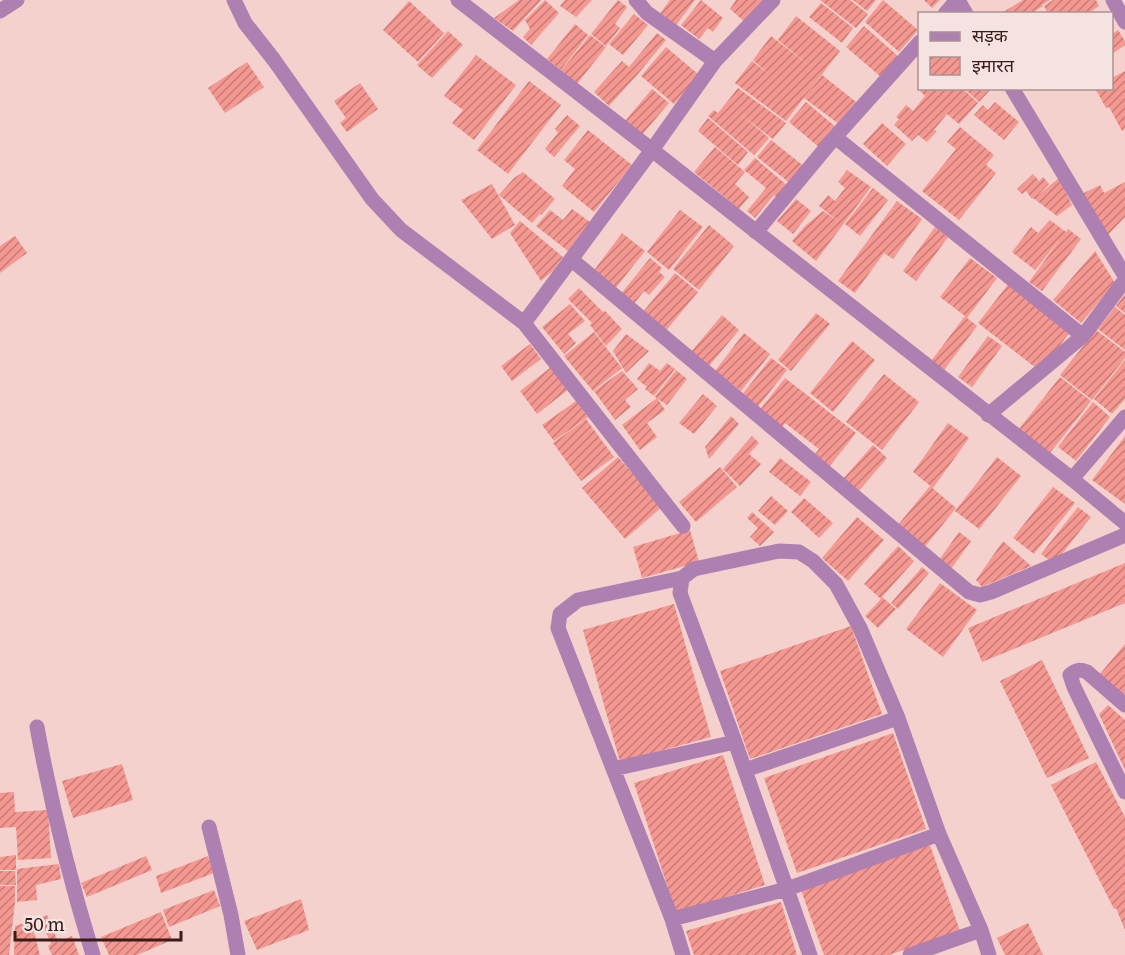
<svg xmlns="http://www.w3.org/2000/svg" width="1125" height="955" font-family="Literata,'Noto Sans Devanagari',serif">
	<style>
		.building { fill: url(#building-hatch) }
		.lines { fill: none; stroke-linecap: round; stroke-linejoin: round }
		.minor { stroke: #ae7fb1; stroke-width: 15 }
		.tertiary { stroke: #ae7fb1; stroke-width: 15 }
	</style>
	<defs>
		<pattern id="building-hatch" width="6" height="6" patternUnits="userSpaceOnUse" patternTransform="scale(1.5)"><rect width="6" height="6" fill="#f59891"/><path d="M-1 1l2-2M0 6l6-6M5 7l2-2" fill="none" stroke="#c77b76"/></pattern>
	</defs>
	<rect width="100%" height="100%" fill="#f4d1cd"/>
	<path class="building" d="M519,0H541L513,31L494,18Z
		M545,0L559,13L531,45L523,37L530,29L525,20Z
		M565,0H592L576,17L560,6Z
		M618,0L627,7L615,24L620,28L606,46L591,34Z
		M670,0H695L674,28L658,16Z
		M701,0L723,18L713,32L708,28L699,39L681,25Z
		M736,0H764L747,24L730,9Z
		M820,0H850L868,14L856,28Z
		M853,0H876L867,11Z
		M883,0L918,30L899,52L865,22Z
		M924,0H940L932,8Z
		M1023,0H1050L1042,5L1043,6L1030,14H1000Z
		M1053,0H1096L1099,6L1087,14H1048L1044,6Z
		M409,1L444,33L418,62L383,30Z
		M821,3L853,28L842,43L809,17Z
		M634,14L648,25L623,55L609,44Z
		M796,16L840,51L786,121L735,83L752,61L769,74L753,60L771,36L811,67L778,40Z
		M575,24L588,35L561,70L547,59Z
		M864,26L899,57L881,77L846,47Z
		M1118,30L1125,41V45L1112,54V34Z
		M448,31L463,45L432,78L417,65Z
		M657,33L666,40L638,74L609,106L594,92L622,61L629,67Z
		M590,35L606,47L577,84L561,71Z
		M666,47L699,75L674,104L641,76Z
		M476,55L516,85L474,140L452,123L463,110L444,96Z
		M247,62L264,87L225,113L208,88Z
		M1125,71V129L1122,131L1109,107L1106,108L1095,88H1112V78Z
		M822,75L860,105L843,127L804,98Z
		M529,81L561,105L508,174L477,150Z
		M360,83L378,109L347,132L340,123L346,118L334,101Z
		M738,88L786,123L773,139L740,114L769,138L754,155L708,116L714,110L718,113Z
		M922,88H962L978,103L959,124L947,114L934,130L937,131L927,142L918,135L912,141L894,125L899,119L896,117L906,105L913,111L925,96L920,91Z
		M967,88H992L979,102L966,90Z
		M652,89L669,103L641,136L624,122Z
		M806,102L837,128L820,148L789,122Z
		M995,102L1019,122L1004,140L974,115L983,105L988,110Z
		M567,115L580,126L554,157L545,149L558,133L555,129Z
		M708,118L748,152L738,165L698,131Z
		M882,123L906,144L887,166L863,144Z
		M960,127L994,155L986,165L996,173L959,220L922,191L956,149L947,142Z
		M588,130L632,165L594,212L562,186L575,169L564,160Z
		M771,140L805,167L791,184L757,157Z
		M715,147L745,172L735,184L749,197L739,209L694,172Z
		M755,158L789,187L779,199L774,195L755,218L747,211L766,188L744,170Z
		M847,170L871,187L816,261L792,241L805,226L823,211L838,221L819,206L828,195L835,201L845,188L838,182Z
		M523,172L555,199L541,215L540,214L532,223L499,195L514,178Z
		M1033,174L1039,181L1043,177L1049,184L1037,196L1059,178L1072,205L1057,216L1033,198L1032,199L1026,191L1022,194L1017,189Z
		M1125,182V217L1106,237L1082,194L1100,185L1104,193Z
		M492,184L515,225L492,239L461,200Z
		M873,188L888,200L860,236L845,224Z
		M796,199L811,211L793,234L777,221Z
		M897,201L922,219L893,259L884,253L855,293L838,281Z
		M572,209L590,222L568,251L536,226L550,210L563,220Z
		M680,210L703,227L669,270L647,252Z
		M1050,220L1066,232L1068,229L1081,239L1042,291L1029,282L1061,238L1035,270L1012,252L1031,227L1038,233Z
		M520,221L563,257L553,271L541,281L510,233Z
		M709,225L734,246L699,290L673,269Z
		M935,227L948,237L916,281L903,271Z
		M622,233L645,251L614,290L592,273Z
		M15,236L27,253L0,273V246Z
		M1095,251L1115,283L1081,323L1053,300Z
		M650,258L662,268L659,272L665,277L649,295L644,291L633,305L620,295Z
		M970,258L997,278L967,318L977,326L944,370L931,361L965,316L940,297Z
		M675,273L698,292L664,333L642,313Z
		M1009,283L1071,331L1040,371L978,323Z
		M579,288L603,312L605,311L622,329L606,346L590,325L592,323L568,299Z
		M1125,294V313L1116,306Z
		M570,304L585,321L568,334L576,343L564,354L542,327Z
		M1115,307L1125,315V350L1098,329Z
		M816,313L830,324L791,371L778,360Z
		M722,315L739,330L709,366L691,352Z
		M1096,330L1125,352V358L1092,400L1060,375Z
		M594,332L622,368L593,391L564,356Z
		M744,333L770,354L741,391L715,371Z
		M626,334L649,351L626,373L613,351Z
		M988,336L1002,346L972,387L958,377Z
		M852,341L875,360L833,412L810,393Z
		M530,344L541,359L512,381L501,366Z
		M771,358L787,370L757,408L741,396Z
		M1125,360V399L1112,414L1094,399Z
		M649,363L660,371L667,363L675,369L654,396L645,389L647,387L637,379Z
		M555,364L573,386L537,414L520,391Z
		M676,370L687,379L667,405L655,397Z
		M622,371L638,389L625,400L631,407L615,420L594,391Z
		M884,374L919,402L882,450L846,422Z
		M1060,377L1091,401L1050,453L1019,429Z
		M785,378L856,433L826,471L811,459L819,449L785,423L781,429L758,412Z
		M703,394L717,406L694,434L679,423Z
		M657,398L665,410L647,423L657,437L640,450L622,425Z
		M576,401L588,417L554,441L542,425Z
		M1093,402L1110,417L1076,461L1058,447Z
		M731,416L739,424L709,459L705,447Z
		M586,419L614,457L581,481L553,443Z
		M948,423L969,438L933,488L913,472Z
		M752,436L759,443L749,454L761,464L740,486L723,469Z
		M1125,436V504L1092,480Z
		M873,445L887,458L857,493L842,480Z
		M618,457L662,507L625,539L582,488Z
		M997,457L1021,476L979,529L955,511Z
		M780,458L811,482L800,496L769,472Z
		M720,467L737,487L696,522L679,502Z
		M930,486L956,508L924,548L897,526Z
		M1053,487L1075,503L1034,554L1013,538Z
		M771,496L788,511L775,525L758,511Z
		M804,498L833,523L819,538L791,512Z
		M1078,507L1091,517L1054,564L1041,554Z
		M752,512L774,532L760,546L750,537L758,528L747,518Z
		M857,517L884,540L848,581L822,558Z
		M690,530L699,562L642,578L633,547Z
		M959,532L971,541L951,569L939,560Z
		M1003,541L1031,566L982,587L976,580Z
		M898,546L914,561L882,597L896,609L878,628L865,616L881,599L864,584Z
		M1125,563V603L982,662L968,628Z
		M922,567L929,573L898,609L891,603Z
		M940,583L977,610L943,657L906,629Z
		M674,604L711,737L620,762L583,630Z
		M851,626L882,714L750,759L720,671Z
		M1125,644V693L1123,695L1099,675Z
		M1042,660L1089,758L1047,778L1000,681Z
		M1108,705L1125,720V770L1099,714Z
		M893,733L926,829L797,873L764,778Z
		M723,755L765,885L676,913L634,783Z
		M1096,762L1125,817V930L1116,908L1114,909L1051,785Z
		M122,764L133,800L73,818L62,781Z
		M14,792L15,812L48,810L51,858L18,860L16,827L0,828V793Z
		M930,845L960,931L889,955H824L801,890Z
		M16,855V870H0V857Z
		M146,856L152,870L87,897L81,883Z
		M208,856L214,873L161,893L156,876Z
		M59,864L61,879L36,885L37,900L17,902V869Z
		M0,871H15L16,885H0Z
		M0,886H15V902L9,955H0Z
		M214,890L220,906L169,927L163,910Z
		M301,899L309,930L257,950L244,921Z
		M781,902L797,955H694L686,931Z
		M161,912L172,940L137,955H109L101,937Z
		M47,915L58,942L72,936L79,955H52L48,946L51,944L40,918Z
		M31,921L40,955H14L15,926Z
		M1028,923L1043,955H1005L997,938Z"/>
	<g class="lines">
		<path class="minor" d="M234,0L245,23L274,60L372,199L401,230L524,323L683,526
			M636,0L647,13L715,61
			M958,0L966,14
			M1113,0L1125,22
			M0,11L17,0
			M945,14L957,0
			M1012,88L1125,276
			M835,137L1083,336
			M756,232L835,137L920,42
			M572,260L969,592L980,595L991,592L1125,535
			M524,323L652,150L715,61L773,0
			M988,415L1083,336L1125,280
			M1072,479L1125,417
			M1125,705L1087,672C1079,669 1076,670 1070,675L1074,687L1125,792
			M37,727C51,804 70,880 93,955
			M613,769L735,742
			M745,770L898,718
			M209,827L231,915L238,955
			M672,919L558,628L560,614L578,600L682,578
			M683,955L672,919L787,889L939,834
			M810,955L735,742L680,593L682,578L694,569L779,551L799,552L813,561L836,584L860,628L898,718L939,834L981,930L989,955
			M910,955L981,930"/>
		<path class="tertiary" d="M458,0L652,150L1072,479L1125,523"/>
	</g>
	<rect x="918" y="12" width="195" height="78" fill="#f4e3e1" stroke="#aa9391" stroke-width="1.5"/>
	<rect x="930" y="32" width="30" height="9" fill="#ae7fb1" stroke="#aa9391" stroke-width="1.5"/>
	<text x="972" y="42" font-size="18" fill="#3a1b19">सड़क</text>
	<rect x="930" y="57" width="30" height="18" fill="url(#building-hatch)" stroke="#aa9391" stroke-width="1.5"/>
	<text x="972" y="72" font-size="18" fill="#3a1b19">इमारत</text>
	<path d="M15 931v9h166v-9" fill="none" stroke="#3a1b19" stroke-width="3"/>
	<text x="24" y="931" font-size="18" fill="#3a1b19" stroke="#f4e3e1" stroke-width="4.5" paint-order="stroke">50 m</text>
</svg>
